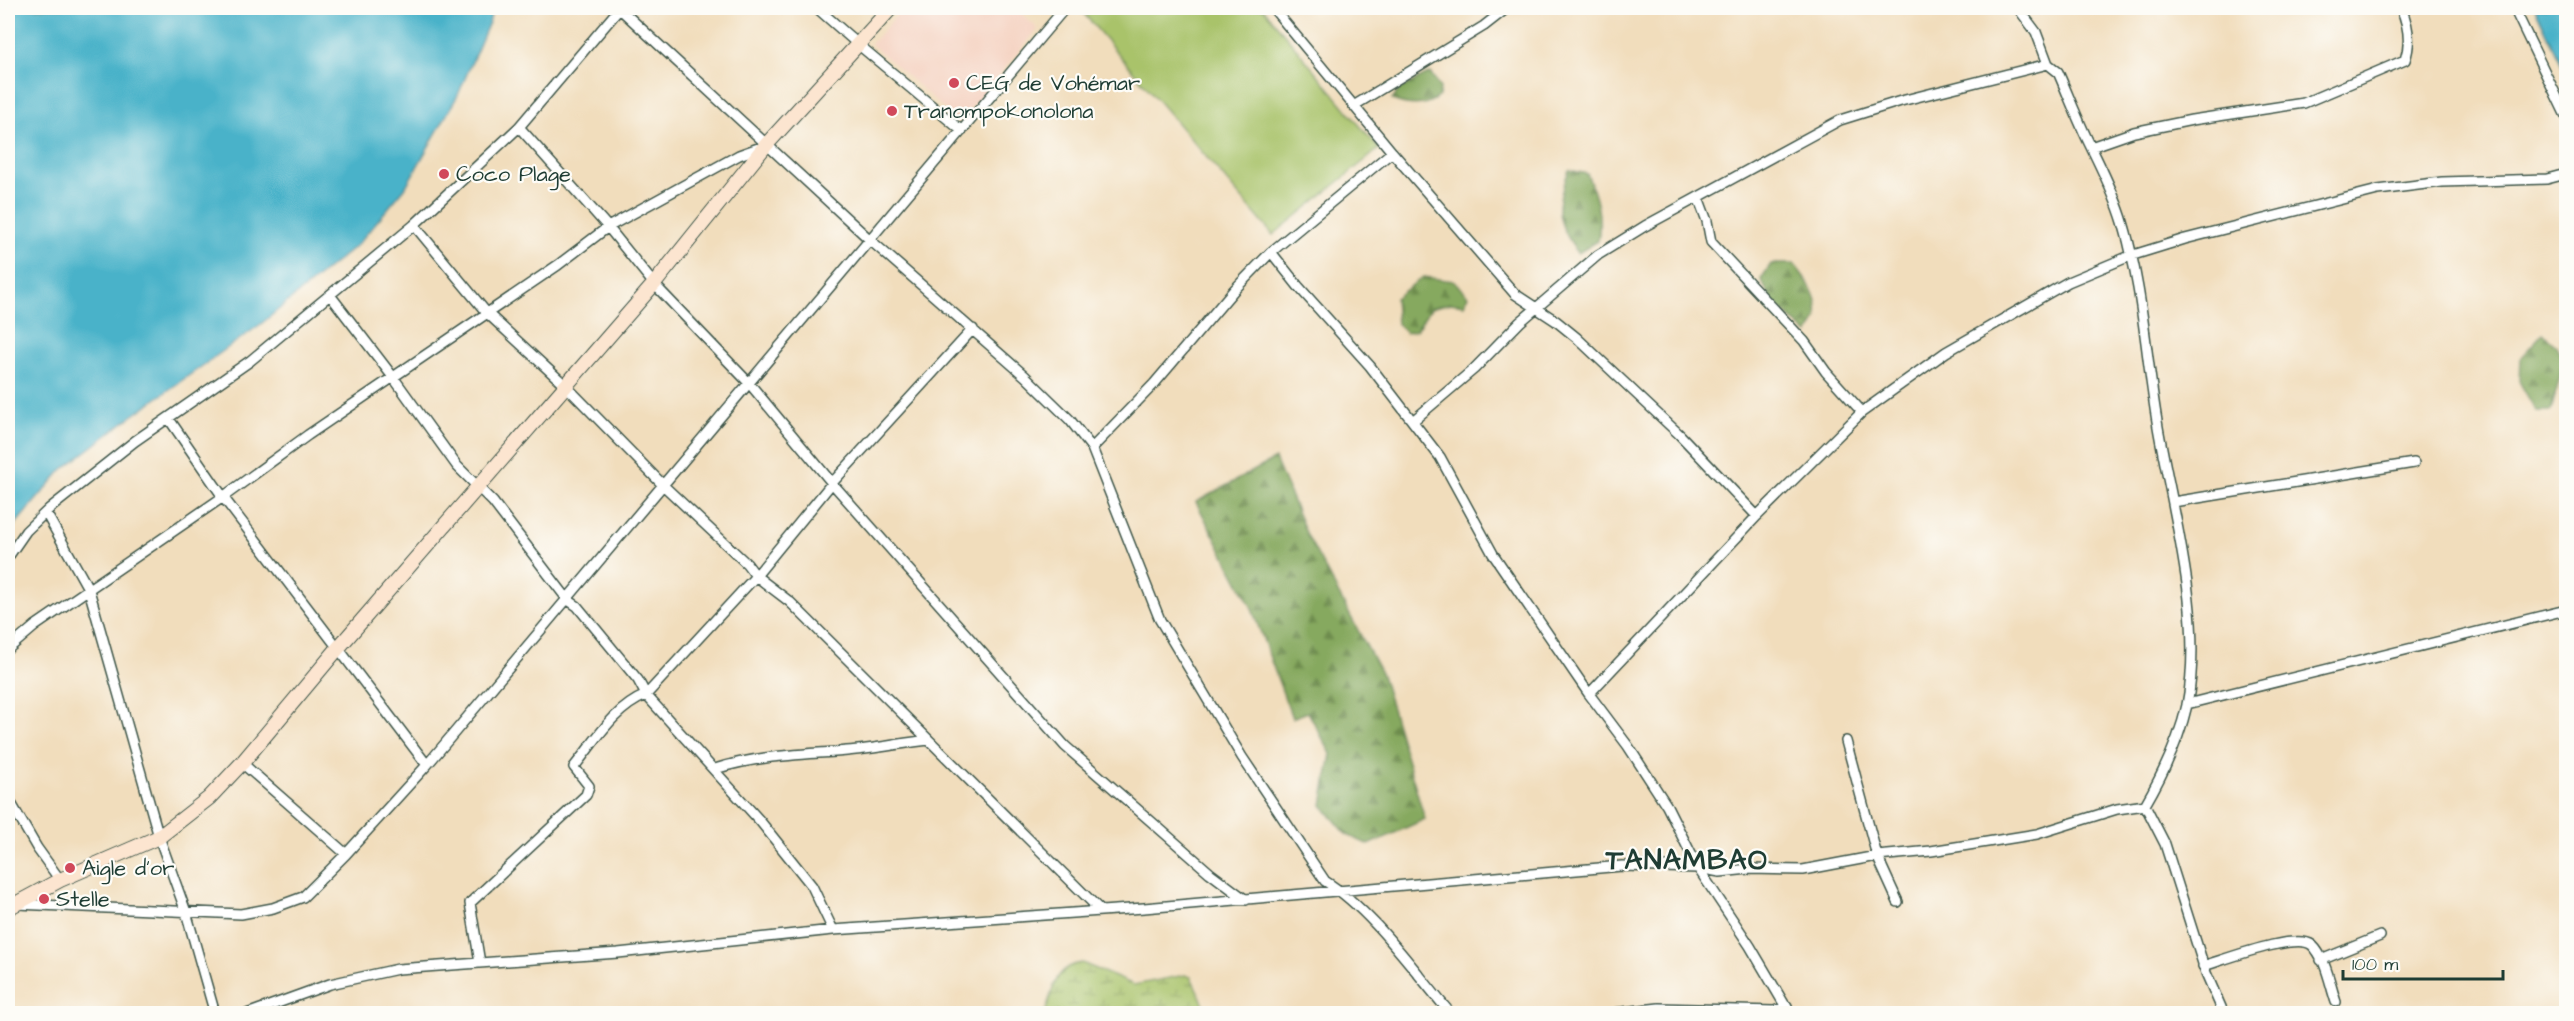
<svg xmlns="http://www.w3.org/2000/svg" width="2574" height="1021" font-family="'Architects Daughter',sans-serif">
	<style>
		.built { fill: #f5d3c2 }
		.grass { fill: #a9c36a; stroke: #64804f; stroke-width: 1.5 }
		.forest { fill: url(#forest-firs); stroke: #527349; stroke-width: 1.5 }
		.wetland { fill: url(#wetland-marsh); stroke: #64804f; stroke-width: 1.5 }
		.water { fill: #4ab2c9; stroke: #34787e; stroke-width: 1.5 }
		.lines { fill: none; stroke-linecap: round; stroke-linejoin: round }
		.street-casing { stroke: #3e5548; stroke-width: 12 }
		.secondary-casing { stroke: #3e5548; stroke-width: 16 }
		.street { stroke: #fff; stroke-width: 9 }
		.secondary { stroke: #fce5d0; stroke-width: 14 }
		.poi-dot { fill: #d1495b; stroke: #fdfcf7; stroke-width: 2 }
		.labels { text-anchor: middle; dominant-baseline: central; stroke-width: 4.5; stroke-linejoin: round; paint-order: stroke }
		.poi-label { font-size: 22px; fill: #1f3d34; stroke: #fdfcf7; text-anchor: start }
		.district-label { font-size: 28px; font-weight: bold; letter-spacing: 1.5px; fill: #1f3d34; stroke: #fdfcf7 }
	</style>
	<defs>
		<pattern id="forest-firs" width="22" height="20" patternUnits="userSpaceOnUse" patternTransform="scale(1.5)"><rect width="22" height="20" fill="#86a95e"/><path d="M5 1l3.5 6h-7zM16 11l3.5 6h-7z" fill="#6d8b4e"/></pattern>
		<pattern id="wetland-marsh" width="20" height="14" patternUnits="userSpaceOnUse" patternTransform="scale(1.5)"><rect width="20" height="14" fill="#a9c36a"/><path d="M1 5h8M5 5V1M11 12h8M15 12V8" fill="none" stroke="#89a058"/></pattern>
	</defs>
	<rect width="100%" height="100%" fill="#fdfcf7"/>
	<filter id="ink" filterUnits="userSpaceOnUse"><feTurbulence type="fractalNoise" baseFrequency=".0167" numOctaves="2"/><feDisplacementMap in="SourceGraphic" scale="12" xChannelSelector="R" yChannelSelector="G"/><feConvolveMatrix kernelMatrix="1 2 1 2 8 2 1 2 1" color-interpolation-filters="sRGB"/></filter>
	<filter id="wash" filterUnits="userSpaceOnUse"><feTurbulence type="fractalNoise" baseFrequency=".008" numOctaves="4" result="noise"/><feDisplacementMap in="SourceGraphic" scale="24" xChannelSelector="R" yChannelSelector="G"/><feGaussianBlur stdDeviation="1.35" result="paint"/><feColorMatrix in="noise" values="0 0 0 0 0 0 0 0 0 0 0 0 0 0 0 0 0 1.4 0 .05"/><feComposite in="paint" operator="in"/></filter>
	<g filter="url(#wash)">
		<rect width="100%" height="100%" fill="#f1ddbc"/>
		<path class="built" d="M903,8H1016L1038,29L959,122L871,44Z"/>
		<path class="grass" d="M1079,8H1263L1379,149L1273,235Z"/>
		<path class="forest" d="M1430,73L1440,88L1439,96C1426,108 1408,106 1392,100L1399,89Z
			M1569,170L1587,174C1597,197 1602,216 1598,241L1578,253C1555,219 1554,210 1569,170Z
			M1771,264H1794C1805,277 1820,298 1817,316C1816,322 1811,329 1808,334L1771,300L1761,279Z
			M1423,277L1454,281L1468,296L1464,305L1450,303L1431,308L1416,330L1406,333L1397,324L1395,298Z
			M2543,333L2555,344L2564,361L2551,411H2536L2520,383L2521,357Z
			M1275,459L1307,535L1382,675L1425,819L1369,845L1347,835L1322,805L1331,754L1308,712L1292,718L1251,606L1196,502Z"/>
		<path class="wetland" d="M1082,963L1134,985L1185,975L1191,977L1208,1013H1045C1053,991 1054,966 1082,963Z"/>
		<path class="water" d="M8,8H492L490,20L458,95L405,188L358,244L261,324L128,419L62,470L8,533Z
			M2535,8H2566V73Z"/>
	</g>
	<g filter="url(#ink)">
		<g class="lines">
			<defs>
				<path id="street" d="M619,8L869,239L1025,376L1070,420L1092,448L1160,620L1242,757L1325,881C1372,910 1414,971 1451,1014
					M817,8L859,45L962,131
					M1273,8L1392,152L1515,294L1556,321L1577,338L1680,435L1757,516
					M2514,8L2566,116
					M1355,105L1484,26L1507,8
					M519,127L608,227L654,284L749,383L832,483L1065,746L1210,873L1246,900
					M2091,147L2134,132L2192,120L2304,103L2405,60C2411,43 2408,24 2401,8
					M1698,197L1707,221L1711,242L1804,341L1826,372L1862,412
					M414,225L486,312L565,385L664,486L747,564L756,576L790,602L1101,911
					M1271,252L1298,286L1370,366L1440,457L1493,554L1589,694L1628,746L1667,806L1698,868L1750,946L1790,1014
					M330,295L393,377L457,466L493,502L568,600L577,606L638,680L646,695L760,821L812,886L833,930
					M169,419L223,497L427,765
					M1414,420L1474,369L1520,322L1598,255L1645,226L1840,120L1901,101L2048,64
					M1092,448L1154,384L1234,290L1271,252L1392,152
					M2173,502L2414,463
					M46,513L89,590L159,837L186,912L215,1014
					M8,557L26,531L49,509L135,441L250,361L414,225L519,127L620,8
					M8,649L35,626L223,497L308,435L558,265L608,227L739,155L764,146
					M1589,694L1757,516L1862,412L1946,352L2068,282L2130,256L2185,239L2378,190L2442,182L2547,179L2566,174
					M2187,704L2566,610
					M1846,741L1877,856L1898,902
					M242,763L346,854
					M715,769C760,755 800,755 847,751C874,749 902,743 929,740
					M8,798L37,848L60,880
					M2145,805L2165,844L2206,973L2224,1014
					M17,904L241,914L273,908L303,897L346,854L427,765L1065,8
					M2321,960L2380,936
					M480,963L470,903L586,795L589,786L574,767C596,740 614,708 646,695L756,576L832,483L973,329
					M2203,966C2224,960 2296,932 2312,945C2326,958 2330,985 2336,1002
					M247,1014L330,984L398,969L618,953L833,930L1144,908L1622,866L1698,868L1720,872L1749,869L1803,870L1877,856L1931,851L2037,834L2117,809L2145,805C2163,774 2179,740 2187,705C2204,619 2173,513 2158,427C2146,359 2143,289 2123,222C2115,195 2103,172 2091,147C2079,123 2069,97 2058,72L2048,64L2036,32L2018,8
					M1605,1014L1659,1008L1774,1011L1787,1006"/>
				<path id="secondary" d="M8,908L60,880L159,837L209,798L242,763L339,647L654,284L766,145L891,8"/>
			</defs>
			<use href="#street" class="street-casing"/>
			<use href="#secondary" class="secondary-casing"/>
			<use href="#street" class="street"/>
			<use href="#secondary" class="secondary"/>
		</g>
	</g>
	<g class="poi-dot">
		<circle cx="954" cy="83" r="6"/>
		<circle cx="892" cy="111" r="6"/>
		<circle cx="444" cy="174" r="6"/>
		<circle cx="70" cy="868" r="6"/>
		<circle cx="44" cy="899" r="6"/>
	</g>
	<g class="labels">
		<g class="poi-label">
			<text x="966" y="83">CEG de Vohémar</text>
			<text x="904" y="111">Tranompokonolona</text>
			<text x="456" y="174">Coco Plage</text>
			<text x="82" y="868">Aigle d'or</text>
			<text x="56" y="899">Stelle</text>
		</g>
		<g class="district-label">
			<text x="1687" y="860">TANAMBAO</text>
		</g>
	</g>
	<rect width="2574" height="1021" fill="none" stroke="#fdfcf7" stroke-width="30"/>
	<path d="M2343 970v9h160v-9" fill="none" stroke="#1f3d34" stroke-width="3"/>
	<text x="2352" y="970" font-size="18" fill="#1f3d34" stroke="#fdfcf7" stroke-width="4.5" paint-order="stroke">100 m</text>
</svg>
